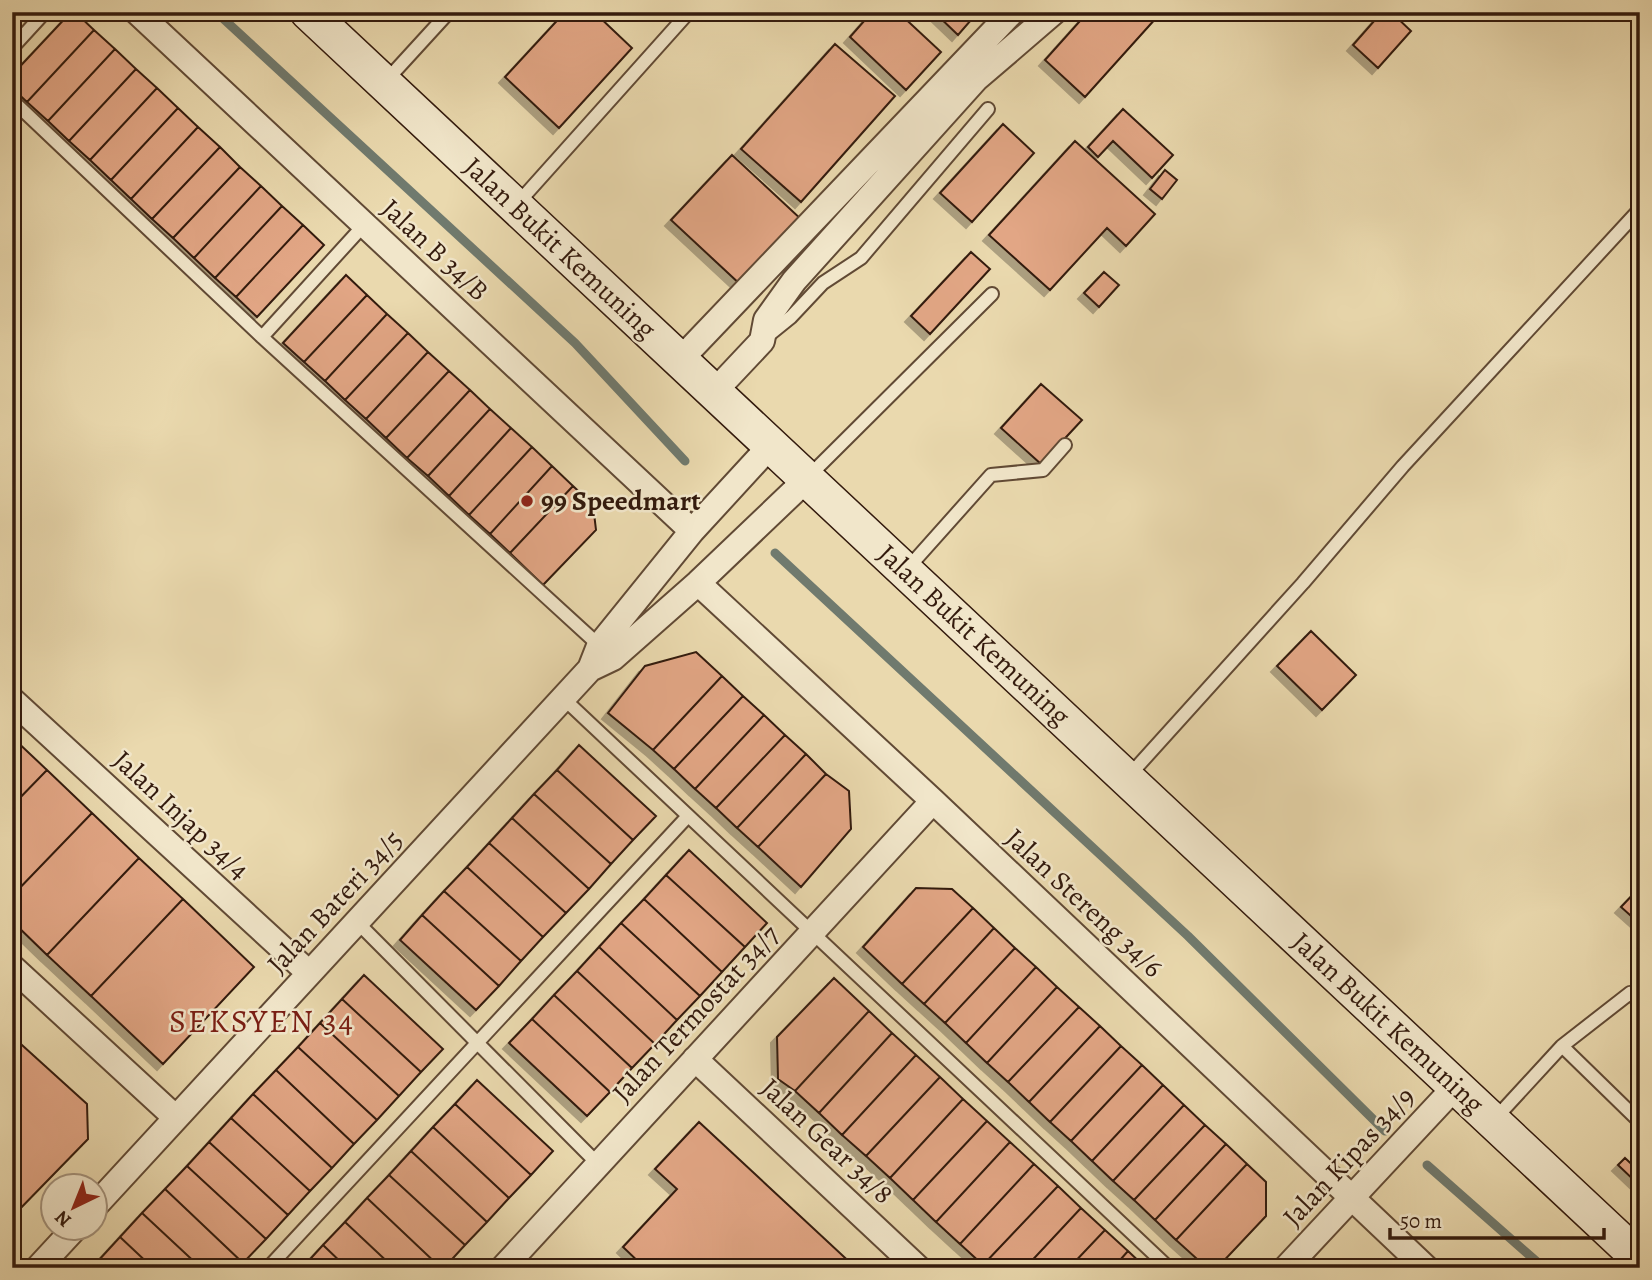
<svg xmlns="http://www.w3.org/2000/svg" width="1652" height="1280" font-family="Alegreya,serif">
	<style>
		.lines { fill: none; stroke-linecap: round; stroke-linejoin: round }
		.stream { stroke: #707a6e; stroke-width: 9 }
		.building { fill: #e2a685; stroke: #331a0d; stroke-width: 2; filter: url(#shadow) }
		.lane-casing { stroke: #614a35; stroke-width: 16 }
		.street-casing { stroke: #614a35; stroke-width: 28 }
		.secondary-casing { stroke: #331a0d; stroke-width: 38 }
		.lane { stroke: #f1e6ca; stroke-width: 12 }
		.street { stroke: #f1e6ca; stroke-width: 24 }
		.secondary { stroke: #f1e6ca; stroke-width: 35 }
		.poi-dot { fill: #8f2418; stroke: #f1e6ca; stroke-width: 2.5 }
		.labels { text-anchor: middle; dominant-baseline: central; stroke-width: 5; stroke-linejoin: round; paint-order: stroke }
		.street-label { font-size: 28px; fill: #331a0d; stroke: #f1e6ca }
		.poi-label { font-size: 28px; font-weight: bold; fill: #331a0d; stroke: #f1e6ca; text-anchor: start }
		.quarter-label { font-size: 32px; letter-spacing: 2px; fill: #7a1f14; stroke: #f1e6ca }
	</style>
	<defs>
		<filter id="shadow"><feDropShadow dx="-6" dy="6" stdDeviation="0" flood-color="#0004"/></filter>
	</defs>
	<rect width="100%" height="100%" fill="#ead9ae"/>
	<filter id="stains"><feTurbulence type="fractalNoise" baseFrequency=".00286" numOctaves="4"/><feColorMatrix values="0 0 0 0 .2 0 0 0 0 .09 0 0 0 0 .02 0 0 0 .5 -.17"/></filter>
	<radialGradient id="worn" r=".72"><stop offset=".6" stop-color="#630" stop-opacity="0"/><stop offset="1" stop-color="#630" stop-opacity=".3"/></radialGradient>
	<g class="lines">
		<path class="stream" d="M216,12L575,343L685,461
			M775,553L1188,936L1385,1131
			M1427,1165L1544,1268"/>
	</g>
	<path class="building" d="M71,12H75L94,30L27,102L12,88V75Z
		M565,12H594L632,48L559,128L505,77Z
		M872,12H898L941,52L906,90L850,37Z
		M934,12H978L958,35Z
		M1088,12H1151L1157,17L1085,97L1045,60Z
		M1382,12H1391L1411,31L1378,68L1353,45Z
		M94,30L115,49L48,121L27,102Z
		M835,44L895,96L801,202L741,149Z
		M115,49L136,69L69,141L48,121Z
		M136,69L157,88L90,160L69,141Z
		M157,88L178,108L111,180L90,160Z
		M178,108L198,127L131,199L111,180Z
		M1123,109L1173,155L1152,178L1113,141L1098,157L1088,147Z
		M1003,124L1034,153L972,222L940,193Z
		M198,127L220,147L152,219L131,199Z
		M1075,141L1155,214L1126,246L1107,228L1050,290L989,235Z
		M220,147L240,167L173,238L152,219Z
		M732,155L803,221L742,286L671,220Z
		M240,167L261,186L194,258L173,238Z
		M1165,170L1177,180L1162,199L1150,189Z
		M261,186L282,206L215,278L194,258Z
		M282,206L303,225L236,297L215,278Z
		M303,225L324,245L257,317L236,297Z
		M971,252L990,269L930,334L911,316Z
		M1104,272L1119,285L1099,307L1084,293Z
		M346,275L367,295L304,362L283,343Z
		M367,295L387,314L325,381L304,362Z
		M387,314L408,333L345,400L325,381Z
		M408,333L428,352L366,419L345,400Z
		M428,352L449,371L386,438L366,419Z
		M449,371L470,390L407,458L386,438Z
		M1041,384L1082,420L1041,464L1001,428Z
		M470,390L490,409L428,476L407,458Z
		M490,409L511,428L449,496L428,476Z
		M511,428L532,447L469,515L449,496Z
		M532,447L552,466L490,534L469,515Z
		M552,466L573,486L510,553L490,534Z
		M573,486L593,505L596,530L543,585L510,553Z
		M1311,631L1356,675L1322,710L1277,666Z
		M696,652L722,676L653,750L608,713L645,666Z
		M722,676L743,696L674,769L653,750Z
		M743,696L764,715L695,789L674,769Z
		M764,715L785,735L716,808L695,789Z
		M785,735L806,754L737,828L716,808Z
		M12,737L47,770L12,806Z
		M579,745L656,816L633,840L557,770Z
		M806,754L826,774L758,847L737,828Z
		M47,770L92,813L12,896V806Z
		M557,770L633,840L611,864L534,794Z
		M826,774L849,791L851,829L801,887L758,847Z
		M534,794L611,864L589,889L512,818Z
		M92,813L139,858L47,955L12,921V896Z
		M512,818L589,889L566,913L489,843Z
		M489,843L566,913L543,937L467,867Z
		M689,850L767,923L745,947L666,875Z
		M139,858L183,899L91,996L47,955Z
		M467,867L543,937L521,961L444,891Z
		M666,875L745,947L722,972L644,899Z
		M1640,887V924L1621,907Z
		M916,888L952,889L973,908L902,984L863,947Z
		M444,891L521,961L499,986L422,915Z
		M183,899L254,967L163,1064L91,996Z
		M644,899L722,972L700,996L621,923Z
		M973,908L994,928L924,1004L902,984Z
		M422,915L499,986L476,1010L400,940Z
		M621,923L700,996L677,1020L599,947Z
		M994,928L1015,948L945,1023L924,1004Z
		M599,947L677,1020L655,1044L577,971Z
		M1015,948L1036,967L966,1043L945,1023Z
		M1036,967L1057,987L987,1063L966,1043Z
		M577,971L655,1044L632,1068L554,995Z
		M364,975L443,1049L421,1072L342,999Z
		M834,978L869,1011L795,1091L778,1079L777,1037Z
		M1057,987L1079,1007L1008,1082L987,1063Z
		M554,995L632,1068L610,1092L532,1019Z
		M342,999L421,1072L399,1096L320,1023Z
		M1079,1007L1100,1026L1029,1102L1008,1082Z
		M869,1011L892,1033L819,1113L795,1091Z
		M532,1019L610,1092L587,1116L509,1043Z
		M320,1023L399,1096L377,1120L298,1047Z
		M1100,1026L1121,1046L1050,1122L1029,1102Z
		M892,1033L916,1055L842,1135L819,1113Z
		M12,1036L87,1104L88,1139L12,1217Z
		M1121,1046L1142,1065L1071,1141L1050,1122Z
		M298,1047L377,1120L354,1144L276,1070Z
		M916,1055L940,1077L866,1156L842,1135Z
		M1142,1065L1163,1085L1092,1161L1071,1141Z
		M276,1070L354,1144L332,1168L253,1094Z
		M940,1077L963,1099L890,1178L866,1156Z
		M477,1080L553,1151L531,1175L455,1104Z
		M1163,1085L1184,1105L1113,1181L1092,1161Z
		M253,1094L332,1168L310,1191L231,1118Z
		M963,1099L987,1121L913,1200L890,1178Z
		M455,1104L531,1175L509,1198L433,1127Z
		M1184,1105L1205,1125L1134,1200L1113,1181Z
		M231,1118L310,1191L288,1215L209,1142Z
		M987,1121L1010,1142L936,1222L913,1200Z
		M699,1122L856,1268H645L623,1247L677,1189L655,1169Z
		M1205,1125L1226,1144L1155,1220L1134,1200Z
		M433,1127L509,1198L487,1222L411,1151Z
		M209,1142L288,1215L266,1239L187,1166Z
		M1010,1142L1034,1164L960,1244L936,1222Z
		M1226,1144L1247,1164L1176,1240L1155,1220Z
		M411,1151L487,1222L465,1245L389,1175Z
		M1625,1158L1640,1172V1186L1618,1165Z
		M1034,1164L1058,1186L983,1265L960,1244Z
		M1247,1164L1266,1182V1216L1217,1268H1207L1176,1240Z
		M187,1166L266,1239L243,1263L165,1189Z
		M389,1175L465,1245L444,1268H441L367,1198Z
		M1058,1186L1081,1208L1025,1268H986L983,1265Z
		M165,1189L243,1263L239,1268H201L142,1213Z
		M367,1198L441,1268H394L345,1222Z
		M1081,1208L1105,1230L1069,1268H1025Z
		M142,1213L201,1268H153L120,1237Z
		M345,1222L394,1268H347L323,1245Z
		M1105,1230L1128,1251L1113,1268H1069Z
		M120,1237L153,1268H106L98,1261Z
		M323,1245L347,1268H302Z
		M1128,1251L1146,1268H1113Z"/>
	<g class="lines">
		<defs>
			<path id="lane" d="M12,48L45,12
				M385,82L449,12
				M12,100L262,337L602,648
				M518,203L689,12
				M262,337L364,225
				M765,338L791,317L823,283L861,258L988,109
				M807,478L992,294
				M908,568L991,475L1043,470L1065,445
				M563,698L1169,1268
				M1127,778L1303,583L1403,466L1640,209
				M357,922L598,1164
				M1562,1046L1640,1122
				M1493,1121L1562,1046L1630,993L1640,1002
				M268,1268L688,816"/>
			<path id="street" d="M137,12L692,531
				M680,360L1012,12
				M714,392L762,341L766,320L794,281L976,79L1054,12
				M698,583L933,801L1426,1268
				M590,669L599,646L692,531L771,445
				M12,700L309,973
				M12,967L176,1118
				M695,1059L918,1268
				M94,1207L590,669L613,658L698,583L807,479
				M38,1268L75,1228
				M503,1268L933,801
				M1286,1268L1456,1086"/>
			<path id="secondary" d="M308,12L1640,1259"/>
		</defs>
		<use href="#lane" class="lane-casing"/>
		<use href="#street" class="street-casing"/>
		<use href="#secondary" class="secondary-casing"/>
		<use href="#lane" class="lane"/>
		<use href="#street" class="street"/>
		<use href="#secondary" class="secondary"/>
	</g>
	<circle class="poi-dot" cx="527" cy="501" r="7"/>
	<g class="labels">
		<g class="street-label">
			<text transform="translate(560 248) rotate(43)">Jalan Bukit Kemuning</text>
			<text transform="translate(435 250) rotate(43)">Jalan B 34/B</text>
			<text transform="translate(974 635) rotate(43)">Jalan Bukit Kemuning</text>
			<text transform="translate(181 815) rotate(43)">Jalan Injap 34/4</text>
			<text transform="translate(335 902) rotate(-47)">Jalan Bateri 34/5</text>
			<text transform="translate(1084 903) rotate(43)">Jalan Stereng 34/6</text>
			<text transform="translate(696 1014) rotate(-47)">Jalan Termostat 34/7</text>
			<text transform="translate(1388 1023) rotate(43)">Jalan Bukit Kemuning</text>
			<text transform="translate(827 1141) rotate(43)">Jalan Gear 34/8</text>
			<text transform="translate(1349 1157) rotate(-47)">Jalan Kipas 34/9</text>
		</g>
		<g class="poi-label">
			<text x="541" y="501">99 Speedmart</text>
		</g>
		<g class="quarter-label">
			<text x="262" y="1021">SEKSYEN 34</text>
		</g>
	</g>
	<rect width="1652" height="1280" fill="none" stroke="#ead9ae" stroke-width="42"/>
	<rect x="14" y="14" width="1624" height="1252" fill="none" stroke="#331a0d" stroke-width="3.5"/>
	<rect x="21" y="21" width="1610" height="1238" fill="none" stroke="#331a0d" stroke-width="2"/>
	<g transform="translate(74 1207) rotate(223)"><circle r="33" fill="#f1e6ca" stroke="#a5947e" stroke-width="2"/>
	<path d="M0-5L12 26L0 18L-12 26Z" fill="#8f2418"/>
	<text y="-10" font-size="19" font-weight="bold" text-anchor="middle" fill="#331a0d">N</text>
	</g>
	<path d="M1390 1228v10h214v-10" fill="none" stroke="#331a0d" stroke-width="3.5"/>
	<text x="1400" y="1228" font-size="21" fill="#331a0d" stroke="#f1e6ca" stroke-width="5" paint-order="stroke">50 m</text>
	<rect width="100%" height="100%" filter="url(#stains)"/>
	<rect width="100%" height="100%" fill="url(#worn)"/>
</svg>
